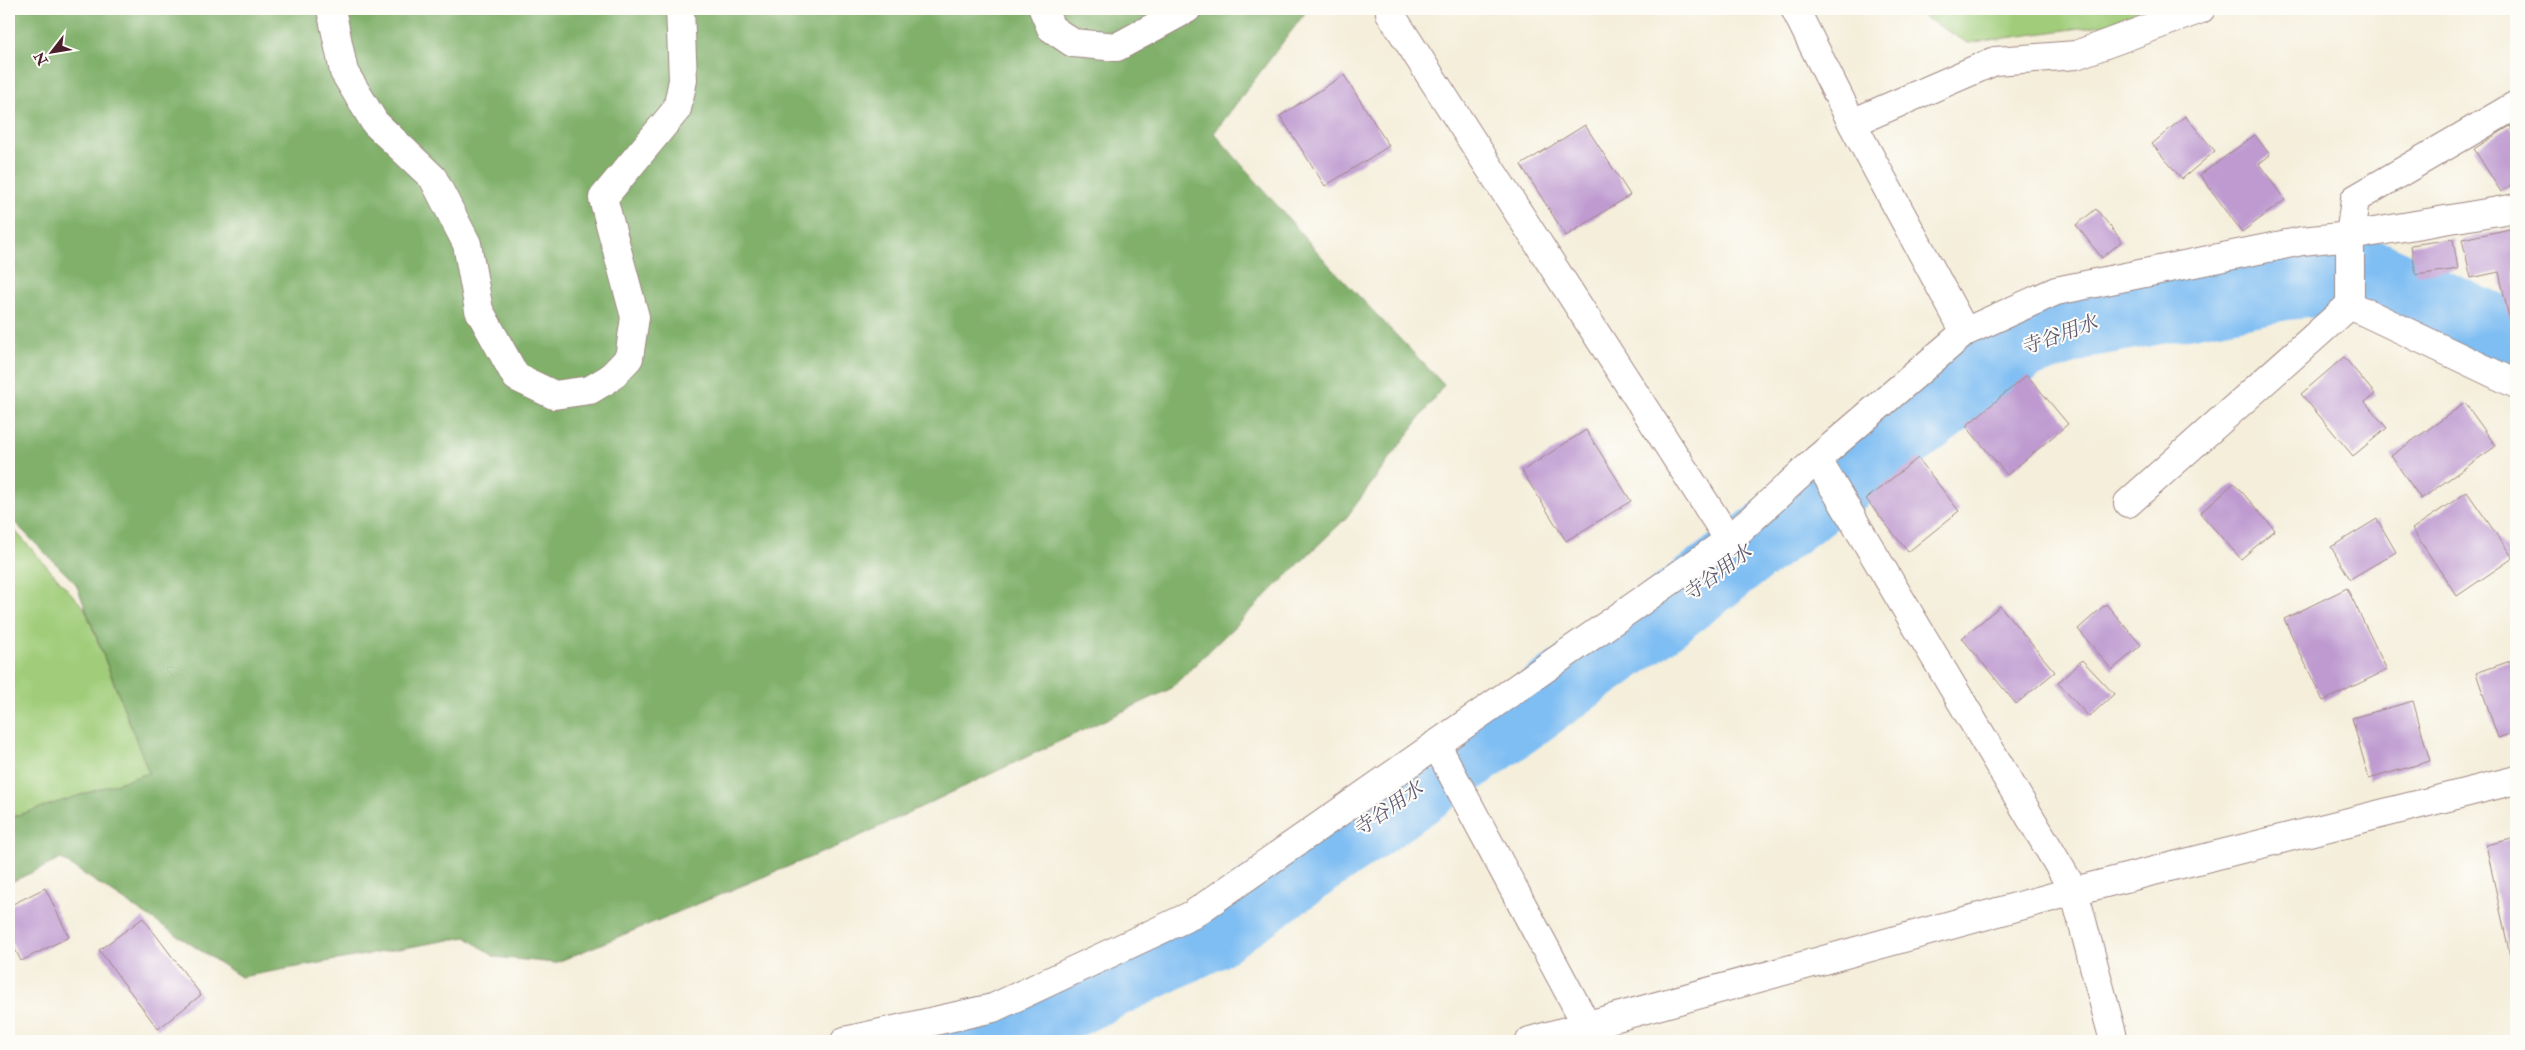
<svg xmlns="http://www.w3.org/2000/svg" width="2525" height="1050" font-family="'IM FELL Double Pica','Noto Serif JP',serif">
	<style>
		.green { fill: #a1cd7a; stroke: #767652 }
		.forest { fill: #80b06a; stroke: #65684a }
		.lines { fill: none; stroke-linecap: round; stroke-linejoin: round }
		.river { stroke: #7fbef3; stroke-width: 71 }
		.building { fill: #be9ad0 }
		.minor-casing { stroke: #9f8682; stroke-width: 30 }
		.tertiary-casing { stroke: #9f8682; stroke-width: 30 }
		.minor { stroke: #fff; stroke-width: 28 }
		.tertiary { stroke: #fff; stroke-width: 28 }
		.labels { text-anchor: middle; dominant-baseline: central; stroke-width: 4; stroke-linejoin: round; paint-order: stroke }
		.water-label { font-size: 20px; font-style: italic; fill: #5d5771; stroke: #fdfcf7 }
	</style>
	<rect width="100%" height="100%" fill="#fdfcf7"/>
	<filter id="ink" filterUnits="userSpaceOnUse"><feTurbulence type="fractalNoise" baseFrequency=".02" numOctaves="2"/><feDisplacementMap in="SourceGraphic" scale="10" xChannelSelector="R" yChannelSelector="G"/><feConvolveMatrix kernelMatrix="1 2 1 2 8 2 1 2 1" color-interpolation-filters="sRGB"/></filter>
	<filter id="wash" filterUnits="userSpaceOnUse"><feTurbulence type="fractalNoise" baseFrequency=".0096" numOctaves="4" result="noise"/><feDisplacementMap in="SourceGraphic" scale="20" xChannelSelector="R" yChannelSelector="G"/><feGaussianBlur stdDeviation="1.12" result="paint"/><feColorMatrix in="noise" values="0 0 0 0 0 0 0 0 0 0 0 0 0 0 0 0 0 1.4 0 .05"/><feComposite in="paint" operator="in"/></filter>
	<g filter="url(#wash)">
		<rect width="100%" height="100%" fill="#f4eeda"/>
		<path class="green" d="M1911,9H2197L2186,14L1968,43Z
			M9,524L85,609L149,773L9,818Z"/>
		<path class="forest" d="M9,9H1308L1214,133L1328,264L1444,385L1346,518L1170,689L845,843L555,963L495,957L466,937L241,977L61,859L9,883V818L149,773L76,584L9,517Z"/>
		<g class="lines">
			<path class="river" d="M958,1041L1042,1016L1208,936L1418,790L1644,629L2023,344L2092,321L2282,285L2374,276L2516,340"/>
		</g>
		<g id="blocks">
			<path class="building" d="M1344,75L1389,146L1325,186L1280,116Z
				M2185,116L2215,151L2182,179L2152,144Z
				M1585,125L1630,195L1566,236L1521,165Z
				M2510,126L2516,136V182L2501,192L2474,149Z
				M2255,135L2270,155L2259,164L2285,200L2242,232L2200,175Z
				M2096,209L2122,241L2102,258L2076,225Z
				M2515,228L2516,316L2509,318L2499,272L2471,278L2462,239Z
				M2453,239L2458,269L2416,275L2411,245Z
				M2344,357L2375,394L2365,402L2387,428L2353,456L2301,394Z
				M2027,375L2068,424L2007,475L1966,426Z
				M2465,403L2496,446L2421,499L2391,456Z
				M1586,430L1631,501L1566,541L1522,471Z
				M1918,458L1959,511L1908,552L1866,499Z
				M2234,483L2275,530L2241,559L2200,513Z
				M2467,492L2513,558L2457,596L2412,529Z
				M2377,519L2396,552L2350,579L2331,547Z
				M2347,588L2387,670L2323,701L2284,619Z
				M2106,604L2141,645L2112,670L2078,629Z
				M2000,606L2055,672L2016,704L1962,638Z
				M2516,659V732L2498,738L2476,673Z
				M2082,660L2114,694L2089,717L2058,683Z
				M2413,701L2430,761L2369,779L2352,718Z
				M2516,838V979H2515L2486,845Z
				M45,888L69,937L21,961L9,937V906Z
				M143,918L201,995L158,1029L99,950Z"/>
		</g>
	</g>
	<g filter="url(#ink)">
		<use href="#blocks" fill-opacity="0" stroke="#9f8682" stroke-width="1"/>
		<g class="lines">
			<defs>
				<path id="minor" d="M331,9L344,72L375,123L433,178L467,244L479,310L516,377L554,395L590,390L610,378L629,358L635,317L603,198L677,109L683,80L680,9
					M1043,9L1051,28L1073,43L1117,47L1187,9
					M1795,9L1852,123L1965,332
					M1390,13L1729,540
					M2516,105L2355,199L2350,236V305L2516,384
					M1852,123L1995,61L2076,55L2201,9
					M1817,459L2074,891L2114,1041
					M2128,503L2350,305
					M1436,744L1586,1024L1591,1041
					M1530,1041L2074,891L2516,780"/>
				<path id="tertiary" d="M845,1041L993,1008L1192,915L1729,540L1817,459L1965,332L2056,291L2302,241L2350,236L2516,208"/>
			</defs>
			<use href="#minor" class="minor-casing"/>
			<use href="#tertiary" class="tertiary-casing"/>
			<use href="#minor" class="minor"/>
			<use href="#tertiary" class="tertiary"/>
		</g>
	</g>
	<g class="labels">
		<g class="water-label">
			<text transform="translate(2059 335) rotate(-20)">寺谷用水</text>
			<text transform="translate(1717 573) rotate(-37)">寺谷用水</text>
			<text transform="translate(1388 809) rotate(-35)">寺谷用水</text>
		</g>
	</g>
	<rect width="2525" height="1050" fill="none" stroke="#fdfcf7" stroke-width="30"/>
	<g transform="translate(52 52) rotate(239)" stroke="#fdfcf7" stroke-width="4" paint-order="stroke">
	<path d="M0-4L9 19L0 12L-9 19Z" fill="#4a1f2b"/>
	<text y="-8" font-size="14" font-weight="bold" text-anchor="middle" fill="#4a1f2b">N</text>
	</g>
</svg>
